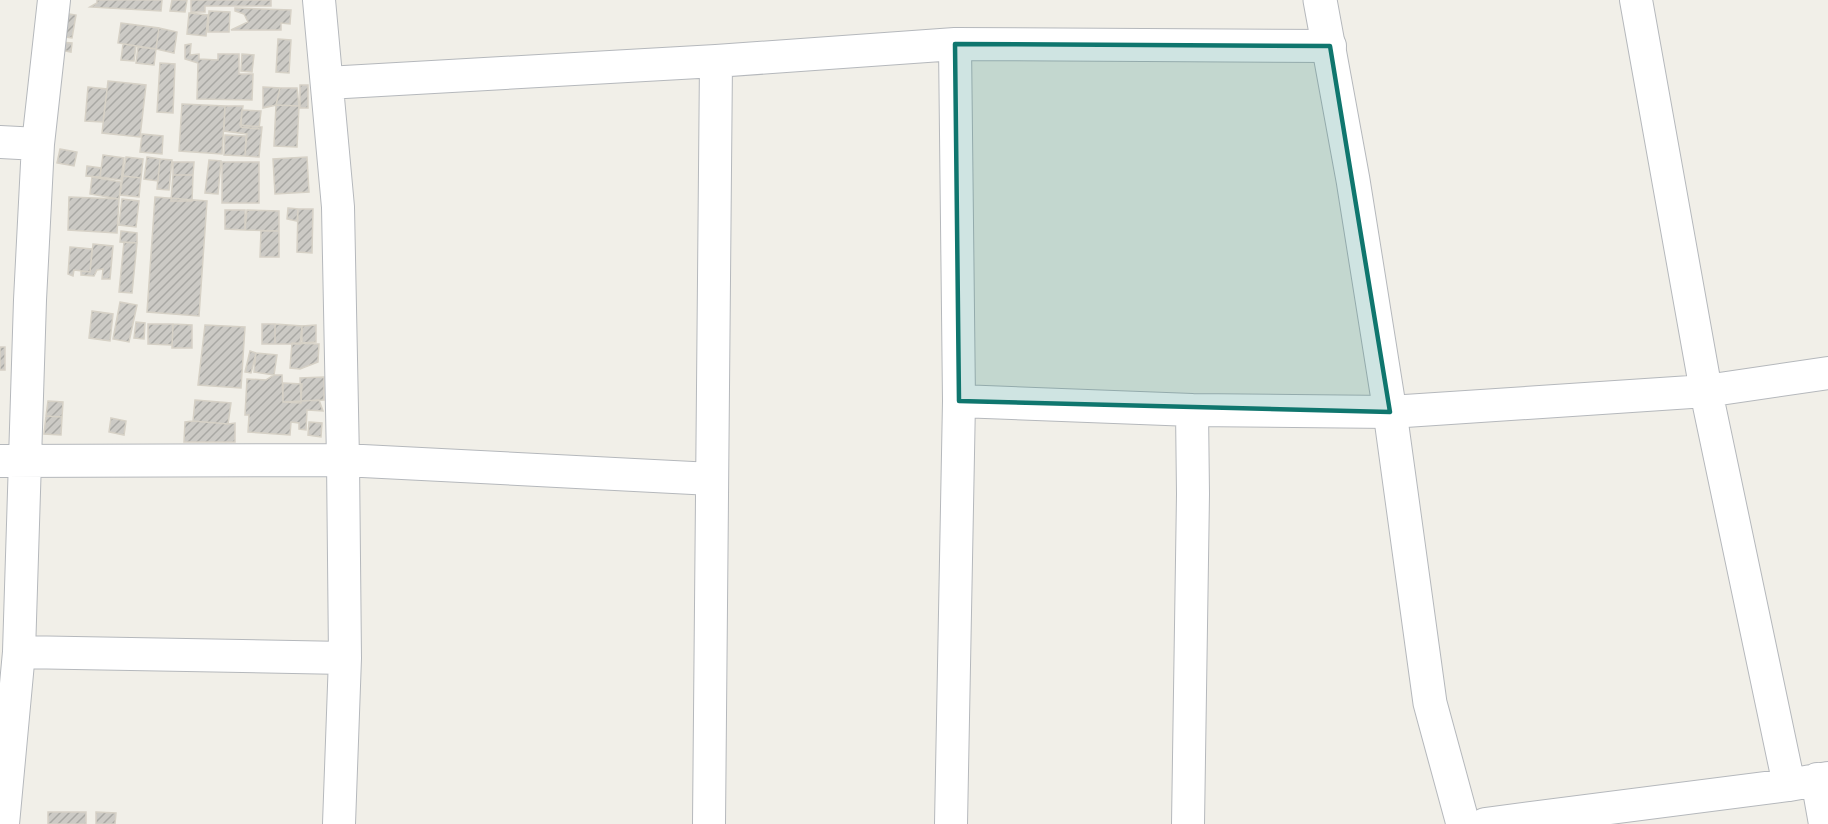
<svg xmlns="http://www.w3.org/2000/svg" width="1828" height="824" font-family="Poppins,sans-serif">
	<style>
		.building { fill: url(#building-hatch); stroke: #d6d1c6; stroke-width: 1.5 }
		.lines { fill: none; stroke-linecap: round; stroke-linejoin: round }
		.minor-casing { stroke: #b5b8bc; stroke-width: 34 }
		.tertiary-casing { stroke: #b5b8bc; stroke-width: 35 }
		.minor { stroke: #fff; stroke-width: 32 }
		.tertiary { stroke: #fff; stroke-width: 33 }
		.marked { fill: #0f766e; fill-opacity: 0.2; stroke: #0f766e; stroke-width: 4.5; stroke-linejoin: round }
	</style>
	<defs>
		<pattern id="building-hatch" width="6" height="6" patternUnits="userSpaceOnUse" patternTransform="scale(1.5)"><rect width="6" height="6" fill="#cccac5"/><path d="M-1 1l2-2M0 6l6-6M5 7l2-2" fill="none" stroke="#a9a8a4"/></pattern>
	</defs>
	<rect width="100%" height="100%" fill="#f1efe8"/>
	<path class="building" d="M97,0H162L161,11L90,7L97,3Z
		M172,0H187L185,12L170,11Z
		M191,0H271V6H205V12H191Z
		M235,8L291,10L290,24L281,23V30H231L248,22L244,14L235,11Z
		M209,11L230,12L229,32H208Z
		M63,13L76,15L72,38L58,36Z
		M189,13L208,15L206,36L187,34Z
		M121,23L159,28L156,49L118,43Z
		M159,28L177,32L174,53L156,49Z
		M278,39L291,40L289,73L276,72Z
		M59,42L72,43L71,52L55,49Z
		M123,44L136,46L134,61L121,60Z
		M191,44L190,55L199,54V59L218,60V54H239V74H253L252,100L197,99L198,63L185,59V45Z
		M138,47L156,49L154,65L136,63Z
		M242,54L254,55L252,72L241,71Z
		M160,63L175,64L173,113L157,112Z
		M108,81L146,85L140,137L102,133Z
		M300,85H308V108H300Z
		M88,87L107,89L103,122L85,121Z
		M263,87L280,88L276,105L263,108Z
		M280,88H297L299,106L276,105Z
		M182,104L225,106L222,154L179,151Z
		M276,105L299,106L297,147L274,146Z
		M225,106H243L240,125L262,127L259,157L245,156L247,134L224,131Z
		M242,110L261,111L259,129L241,127Z
		M142,134L163,136L162,154L140,152Z
		M225,135L246,136L245,156L224,155Z
		M60,149L77,152L74,166L57,163Z
		M103,155L124,158L121,180L100,177Z
		M126,157L143,159L141,178L123,176Z
		M147,157L160,159L158,181L144,179Z
		M307,157L309,192L275,194L273,159Z
		M160,159L172,160L169,190L157,189Z
		M209,160L221,161L218,194L205,193Z
		M173,162H194L193,175H173Z
		M222,162H259V203H222Z
		M87,166L101,168L100,177L86,176Z
		M173,175H193L192,201H171Z
		M123,176L141,178L139,197L120,195Z
		M92,177L121,182L119,199L90,194Z
		M69,197L119,199L117,233L68,230Z
		M155,197L207,201L199,316L147,312Z
		M122,199L139,201L136,227L119,225Z
		M288,208L298,209L297,221L287,219Z
		M298,209H313L312,253L297,252Z
		M225,210H245V230L225,229Z
		M247,210L279,211V231L245,230Z
		M121,231L137,233V243L120,242Z
		M261,231H279V257H260Z
		M124,242L137,243L132,293L119,292Z
		M93,244L113,246L110,279H102L103,269L97,270L94,276L81,275V271L90,272Z
		M70,247L92,249L90,272L74,270L73,276L68,274Z
		M120,302L137,305L129,342L113,339Z
		M92,311L113,314L110,341L89,338Z
		M136,322L145,323L144,339L134,338Z
		M148,324H173L172,345L148,344Z
		M173,324L192,325V348H172Z
		M262,324H275V344H262Z
		M275,324L302,326L300,344H275Z
		M205,325L245,327L241,388L198,385Z
		M316,325V342L302,343V326Z
		M292,343L319,344L318,362L300,369L290,368Z
		M0,347H5V370H0Z
		M250,351L256,353L251,373L245,372Z
		M256,353L277,355L274,375L254,372Z
		M274,375H282L283,402L319,400L323,411L307,410L306,430L299,429V423L291,422L290,435L248,432L249,415H245L247,379L266,380Z
		M324,377V400L301,401L300,378Z
		M283,383L302,384L301,403L283,402Z
		M195,400L231,403L228,424L193,421Z
		M48,401L63,402L62,417L46,416Z
		M46,416L62,417L61,435L44,434Z
		M111,418L126,421L124,435L109,432Z
		M193,421L228,424L235,423V442H184L185,422Z
		M309,422L322,423L321,437L308,435Z
		M48,812H86V824H48Z
		M96,812L116,813L115,824H96Z"/>
	<g class="lines">
		<defs>
			<path id="minor" d="M319,0L338,207L343,460L345,658L339,824
				M1636,0L1706,391L1789,785
				M327,83L716,61L955,44L1330,46
				M0,142L38,144
				M959,401L1192,410
				M0,461L343,460L712,479
				M19,652L345,658
				M1817,779L1825,824
				M3,824L19,652L30,300L38,144L54,0
				M709,824L716,61
				M951,824L959,401L955,44
				M1188,824L1193,494L1192,410L1390,412L1706,391L1828,373
				M1485,824L1789,785L1828,778"/>
			<path id="tertiary" d="M1320,0L1353,180L1390,412L1430,703L1463,824"/>
		</defs>
		<use href="#minor" class="minor-casing"/>
		<use href="#tertiary" class="tertiary-casing"/>
		<use href="#minor" class="minor"/>
		<use href="#tertiary" class="tertiary"/>
	</g>
	<path class="marked" d="M955,44L1330,46L1390,412L959,401Z"/>
</svg>
